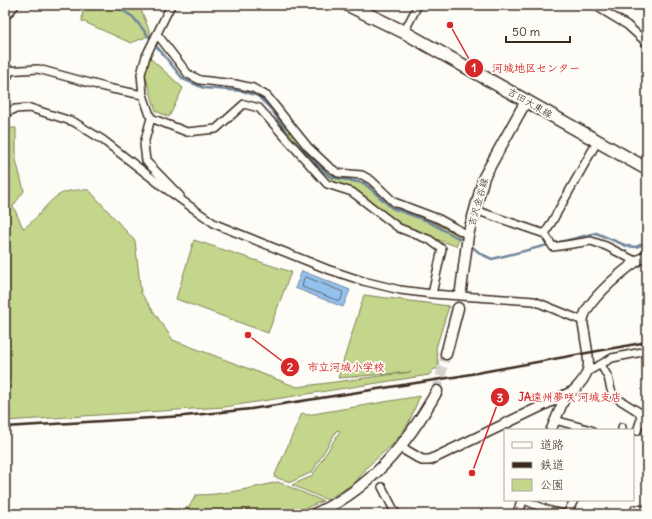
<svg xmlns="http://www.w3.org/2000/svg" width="652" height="519" font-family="Delius,'Klee One',sans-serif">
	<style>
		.green { fill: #c3d68b; stroke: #7f8054 }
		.water { fill: #94c2ee; stroke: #70859b }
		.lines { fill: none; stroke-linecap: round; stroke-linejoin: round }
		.shore { stroke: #5f6771; stroke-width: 1 }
		.stream { stroke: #70859b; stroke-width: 2.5 }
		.secondary-tunnel { stroke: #d6d2cc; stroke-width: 10; stroke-dasharray: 10 5; stroke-linecap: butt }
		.minor-casing { stroke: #3b2a1e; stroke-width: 10 }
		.tertiary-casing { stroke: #3b2a1e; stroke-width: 12 }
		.secondary-casing { stroke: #3b2a1e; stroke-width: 13 }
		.primary-casing { stroke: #3b2a1e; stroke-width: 15 }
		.minor { stroke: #fdfcf7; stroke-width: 7 }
		.tertiary { stroke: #fdfcf7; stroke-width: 9 }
		.secondary { stroke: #fdfcf7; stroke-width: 10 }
		.primary { stroke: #fdfcf7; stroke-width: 12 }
		.rail { stroke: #3b2a1e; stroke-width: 2.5 }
		.labels { text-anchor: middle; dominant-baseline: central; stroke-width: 3.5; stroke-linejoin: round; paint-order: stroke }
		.street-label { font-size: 10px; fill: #3b2a1e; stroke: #fdfcf7 }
		.leader { fill: none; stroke: #d62828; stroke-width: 1.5 }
		.callout-dot { fill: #d62828; stroke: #fdfcf7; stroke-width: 1.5 }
		.mark-label { font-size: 12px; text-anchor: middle; font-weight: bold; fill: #fff }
		.callout-label { font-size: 11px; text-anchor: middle; font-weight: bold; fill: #d62828; stroke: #fdfcf7; stroke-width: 3.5; stroke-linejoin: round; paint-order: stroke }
	</style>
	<rect width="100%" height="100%" fill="#fdfcf7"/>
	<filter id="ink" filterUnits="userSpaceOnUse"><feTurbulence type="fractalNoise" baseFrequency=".025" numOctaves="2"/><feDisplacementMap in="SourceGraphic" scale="8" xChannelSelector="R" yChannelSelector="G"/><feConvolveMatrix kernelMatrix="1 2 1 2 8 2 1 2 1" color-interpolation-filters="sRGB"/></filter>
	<g filter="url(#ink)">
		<path class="green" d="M83,5H135L142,12L151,35L131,43L82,21Z
			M150,58L183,88L169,117L156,111L145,75Z
			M274,119L284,123L334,174L375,188L397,207L461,235L456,246C420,234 386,220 355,198C348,192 342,191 336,183L289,143Z
			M5,128H16V160L24,191L13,206L23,228C30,225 34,219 40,213C56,194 63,189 89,190L135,241L141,293L173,340L297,387L411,372L338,378L364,295L449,306L436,348L439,369H434L429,375L224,407L5,421Z
			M194,240L291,272L268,333L176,299Z
			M420,396L408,424L394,443L367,467L356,482L327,500L292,485L312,476L340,431L337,430L312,472L291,482L274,477L302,413L307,415Z
			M278,482L323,501L291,514H246L223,511L219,514H161L164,507L178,512L187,507L186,512L196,495C224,495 251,488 278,482Z"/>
		<path class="water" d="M302,271L350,290L343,307L295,288Z"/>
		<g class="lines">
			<path class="shore" d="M306,277L343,292L341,300L339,301L302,287L304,278Z"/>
			<path class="stream" d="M114,5L133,17L183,79L204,88L243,91L258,96L272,110L292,140L331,177L364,183L392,208L425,220L460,239
				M471,246L481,254L492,259L596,233L627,246L636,247L647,242"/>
			<path class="secondary-tunnel" d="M437,391L446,354"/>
			<defs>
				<path id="minor" d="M171,5L146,56L141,74L143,95L151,118L144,144L146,161L180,196
					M594,5L627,25L647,43
					M404,32L418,5
					M157,34L188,74L200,80L235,84L253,88L267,96L308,147L327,165L338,173L362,175L371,180L394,202L439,219L468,235
					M5,71L38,69L112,89L143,95
					M5,82L11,70
					M5,113L15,109L30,108L74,122L103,140L166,189L215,224L327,269L363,281L400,290L432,294L534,301L583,321
					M151,118L187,132L216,129L244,104L259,108L327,184L352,192L399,228L430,240L442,249L432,294
					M475,210L545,234L553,247L591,241L606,246L635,261
					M545,234L597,142
					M601,365L608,377L611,390L615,397L639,412L641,419L647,423
					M587,372L612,358L647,351
					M555,420L591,430
					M622,430V427
					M637,431L641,419
					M382,487L396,514
					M524,500L550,511L564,514
					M567,514L574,500
					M633,514L635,509L647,510"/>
				<path id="tertiary" d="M551,430L566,395
					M400,447L422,460H430L573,391C594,371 589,362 585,336C585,331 582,325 583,320C586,300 630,264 647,255
					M518,514L522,500"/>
				<path id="secondary" d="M461,290L468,235L484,177L526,101
					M446,354L458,308
					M314,514C370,490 408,443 437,391"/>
				<path id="primary" d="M348,5L404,32L647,169
					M5,13L12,5"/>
			</defs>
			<use href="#minor" class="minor-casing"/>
			<use href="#tertiary" class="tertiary-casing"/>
			<use href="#secondary" class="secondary-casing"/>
			<use href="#primary" class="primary-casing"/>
			<use href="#minor" class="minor"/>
			<use href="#tertiary" class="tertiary"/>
			<use href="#secondary" class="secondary"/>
			<use href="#primary" class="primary"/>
			<path class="rail" d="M5,427L184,416L251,409L460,376L647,342"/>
		</g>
	</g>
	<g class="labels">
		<g class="street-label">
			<text transform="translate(530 103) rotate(30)">吉田大東線</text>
			<text transform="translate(478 202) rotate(-74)">吉沢金谷線</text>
		</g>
	</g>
	<path class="leader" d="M450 25L474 68M248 335L290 367M472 473L500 397"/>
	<g class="callout-dot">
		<circle cx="450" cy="25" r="4"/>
		<circle cx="248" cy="335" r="4"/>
		<circle cx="472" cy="473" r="4"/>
		<circle cx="474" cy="68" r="10"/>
		<circle cx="290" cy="367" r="10"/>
		<circle cx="500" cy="397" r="10"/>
	</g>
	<g class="mark-label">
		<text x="474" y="72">1</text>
		<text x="290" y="371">2</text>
		<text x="500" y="402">3</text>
	</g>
	<g class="callout-label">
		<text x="536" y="72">河城地区センター</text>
		<text x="346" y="371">市立河城小学校</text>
		<text x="570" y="401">JA遠州夢咲 河城支店</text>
	</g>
	<rect width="652" height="519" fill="none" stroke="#fdfcf7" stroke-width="20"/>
	<rect x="10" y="10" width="632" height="499" fill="none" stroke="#3b2a1e" stroke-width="1.5" filter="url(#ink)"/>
	<rect x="504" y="429" width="130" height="72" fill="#fdfcf7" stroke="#afa8a0"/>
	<rect x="512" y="442" width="20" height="6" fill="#fdfcf7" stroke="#afa8a0"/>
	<text x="540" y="449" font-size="12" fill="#3b2a1e">道路</text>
	<rect x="512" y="462" width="20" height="6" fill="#3b2a1e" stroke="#afa8a0"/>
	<text x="540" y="469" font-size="12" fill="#3b2a1e">鉄道</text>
	<rect x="512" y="479" width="20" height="12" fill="#c3d68b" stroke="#afa8a0"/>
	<text x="540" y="489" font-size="12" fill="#3b2a1e">公園</text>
	<path d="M506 36v6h64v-6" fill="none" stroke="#3b2a1e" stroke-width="2"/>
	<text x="512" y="36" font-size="12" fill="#3b2a1e" stroke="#fdfcf7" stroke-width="3" paint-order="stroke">50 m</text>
</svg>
